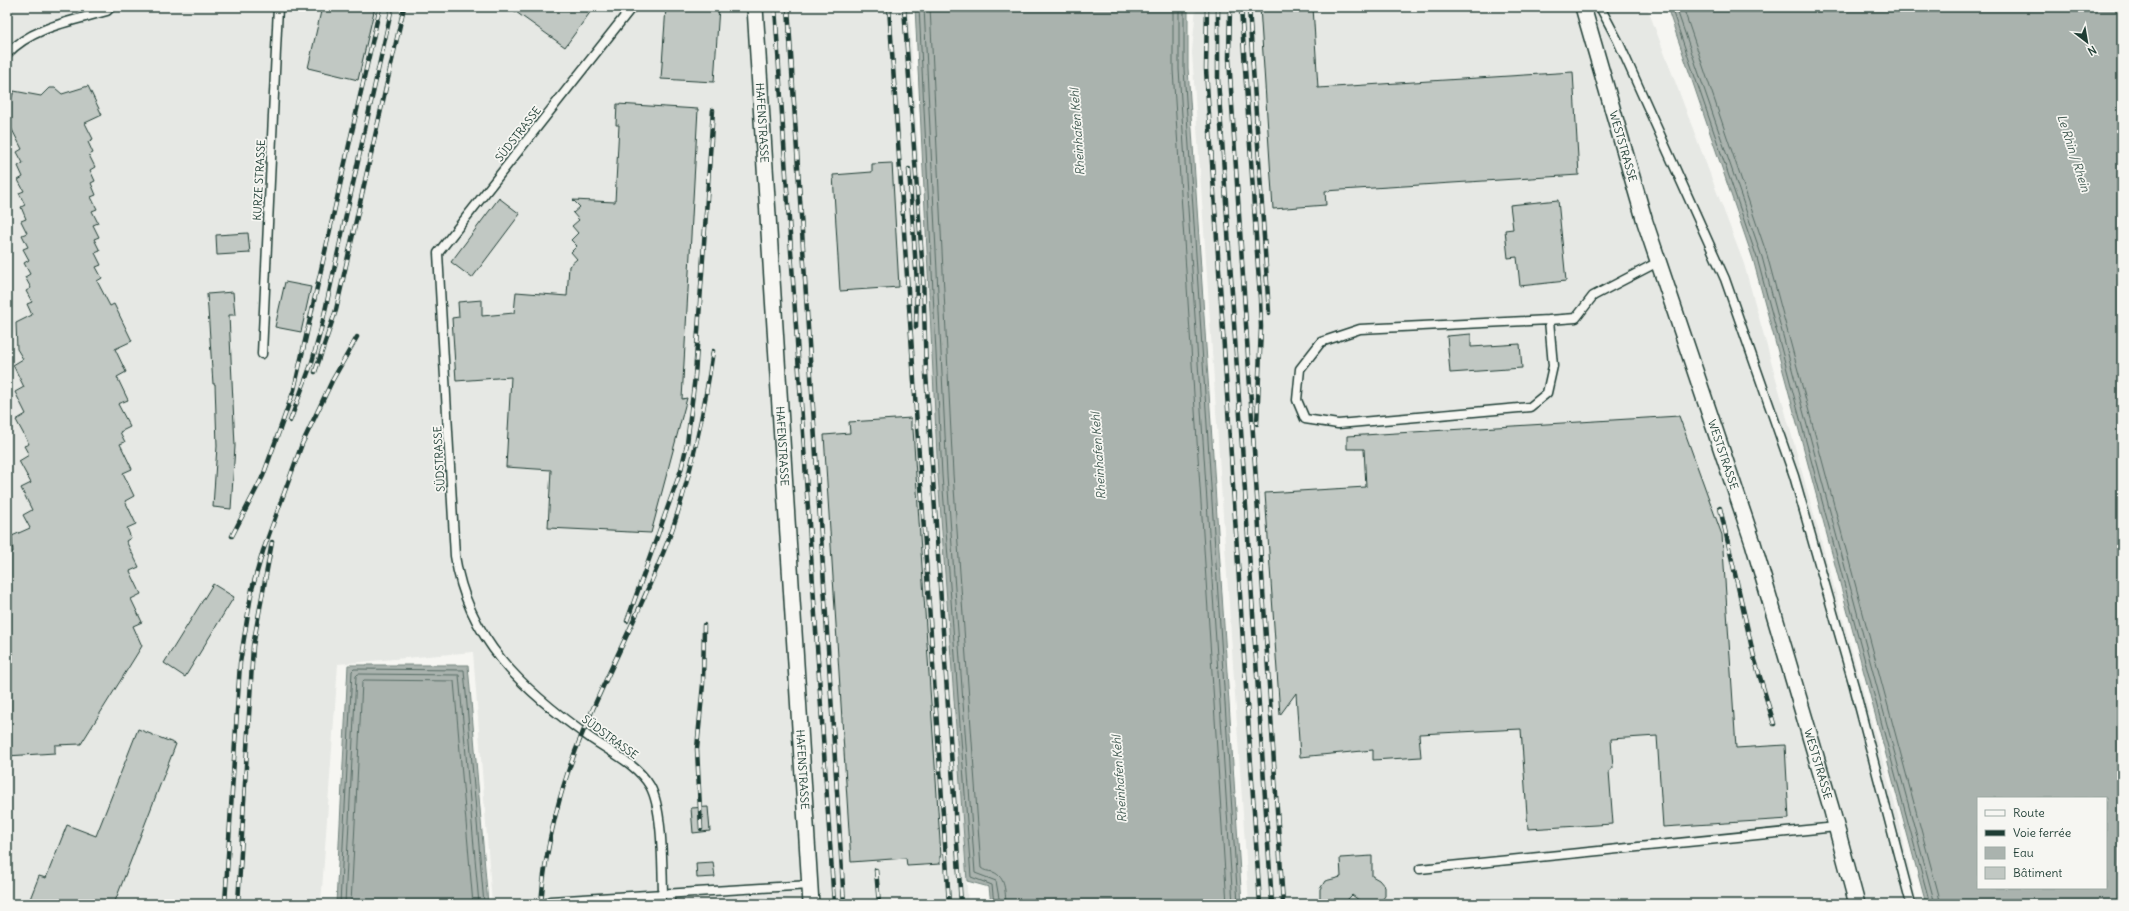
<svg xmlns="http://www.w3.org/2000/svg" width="2129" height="911" font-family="Delius,sans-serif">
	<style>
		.built { fill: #e6e8e4 }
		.water { fill: #aab3ae; stroke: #72847d; fill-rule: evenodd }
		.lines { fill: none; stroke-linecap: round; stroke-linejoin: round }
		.shore { stroke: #576c65; stroke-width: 1 }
		.building { fill: #c1c8c3; stroke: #1f3d34 }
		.service-casing { stroke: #1f3d34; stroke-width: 11 }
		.minor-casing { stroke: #1f3d34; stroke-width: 18 }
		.service { stroke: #f6f6f2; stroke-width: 8 }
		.minor { stroke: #f6f6f2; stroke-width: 15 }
		.rail-casing { stroke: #1f3d34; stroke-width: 4.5 }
		.rail { stroke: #f6f6f2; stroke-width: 3; stroke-dasharray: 9; stroke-linecap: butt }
		.labels { text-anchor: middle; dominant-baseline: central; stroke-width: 3.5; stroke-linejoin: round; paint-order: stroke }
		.street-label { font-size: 11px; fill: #1f3d34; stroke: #f6f6f2 }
		.water-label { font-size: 12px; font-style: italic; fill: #425a52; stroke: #f6f6f2 }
	</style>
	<rect width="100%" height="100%" fill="#f6f6f2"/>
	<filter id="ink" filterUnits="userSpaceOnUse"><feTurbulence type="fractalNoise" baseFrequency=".025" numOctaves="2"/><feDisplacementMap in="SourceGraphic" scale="8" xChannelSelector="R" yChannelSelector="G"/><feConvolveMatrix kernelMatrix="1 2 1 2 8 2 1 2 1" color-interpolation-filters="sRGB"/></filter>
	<g filter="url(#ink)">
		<path class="built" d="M7,7H909L968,904H492L473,652L338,664L321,904H7Z
			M1196,7H1647L1744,264L1898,816L1917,904H1249L1192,52Z"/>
		<path class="water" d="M915,7H1188V68L1242,904H991L989,887L967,881L938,475Z
			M1667,7H2122V904H1926L1753,259ZM1978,798H2106V888H1978Z
			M348,665H468L488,904H336Z"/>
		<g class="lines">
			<path class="shore" d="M919,7L942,475L971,877L992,885L994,904
				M924,7L947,475L975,873L996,881L1000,904
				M930,7L953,474L981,868C984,871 989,871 993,872C1006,877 1005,892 1006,904
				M1173,7V70L1227,904
				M1179,7V69L1233,904
				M1184,7V69L1238,904
				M1671,7L1757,258L1930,904
				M1676,7L1762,257L1935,904
				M1683,7L1767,255L1941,904
				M340,904L352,671L354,669L464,670L484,904
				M345,904L356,676L358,674L459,675L479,904
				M351,904L362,682L364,680L454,681L473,904"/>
		</g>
		<path class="building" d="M322,7H375L358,80L308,68Z
			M509,7H594L565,47Z
			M666,7H719L714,82L661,79Z
			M1260,7H1313L1318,88L1573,72L1579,175L1325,191L1326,205L1273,209Z
			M88,86L102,115L85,123L93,139L88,142L93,153L89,155L95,167L90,170L95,181L91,183L96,195L91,197L97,209L92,211L98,223L93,225L99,237L94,239L100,251L95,253L101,265L96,267L102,278L97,281L110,306L114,304L132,341L115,349L126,372L117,377L128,400L118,404L130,427L120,432L125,442L120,444L132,469L123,473L134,496L125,501L136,524L127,528L131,538L126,541L139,567L130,571L141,594L131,599L142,622L133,626L142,646L81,744L55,745V753L7,756V553L13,552L12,536L30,528L23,515L32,510L21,488L31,483L19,461L29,455L24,446L29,444L16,420L26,414L15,392L24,387L13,365L23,359L17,349L16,323L32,315L27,304L32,302L26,291L31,288L25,277L30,274L24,263L29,260L23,249L28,247L22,235L27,233L21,221L26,219L21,207L25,205L19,193L24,191L18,180L23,177L18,166L23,163L17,152L22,149L7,120V111L14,91L41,96L49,88H55L62,94Z
			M617,104L698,109L682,399L687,398L651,533L548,528L551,470L506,467L511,377L456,381L452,318L459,317L458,302L482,300V316L514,313L516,292L567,296L569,266L577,259L571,252L577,246L571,240L578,233L572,226L579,220L573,213L580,207L573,200L615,202L619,125H616Z
			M892,163L899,287L840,291L833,175L872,172V164Z
			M499,198L520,214L472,278L451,262Z
			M1558,200L1566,281L1520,286L1517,257L1508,258L1505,230L1513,229L1510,205Z
			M248,233L250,253L217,255L216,235Z
			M285,282L311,287L301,332L275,327Z
			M233,292L235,315H229L235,446L231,509L213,507L217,446L215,384H213L207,294Z
			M1471,334V347L1520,344L1522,368L1450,373L1447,336Z
			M1679,416L1722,535L1736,748L1785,745L1789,819L1663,827L1657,736L1611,739L1613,768L1609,771L1613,824L1528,829L1521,729L1419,734L1421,757L1373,760V750L1300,757L1296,693L1280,715L1265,493L1366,487L1364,449H1347V436Z
			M911,418V429H913L941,856H940V864L907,866L906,858L851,862L824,435L850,433L849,422Z
			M213,584L234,597L185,677L164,663Z
			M138,729L176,744L114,904H28L39,876L46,878L67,825L96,836Z
			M708,807L710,831L693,833L691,808Z
			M1372,856V876L1379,880L1385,887V896L1382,900L1378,904H1364L1352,895L1343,904H1324L1320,899V889L1325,881L1341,877L1340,858Z
			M713,862L715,877L697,878L696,863Z"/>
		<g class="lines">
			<defs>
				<path id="service" d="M632,7L438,253L455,556C468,640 523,690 589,737C609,751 637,764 650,786C663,809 662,865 663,893
					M1600,7L1618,41L1725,279L1794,476L1854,686L1911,904
					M7,54C32,27 73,21 107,11L111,7
					M1549,320L1553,366L1547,393L1530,407L1338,424L1305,419L1297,400L1300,369L1321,342L1360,329L1549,320L1576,318L1593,296L1658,262
					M262,354L278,7
					M1420,869L1836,827
					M550,901L810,885
					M670,904V893"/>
				<g id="minor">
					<path id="s1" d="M755,7L811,904"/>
					<path id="s2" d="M1583,7L1645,222L1753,543L1832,811L1857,904"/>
				</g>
			</defs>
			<use href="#service" class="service-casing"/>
			<use href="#minor" class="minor-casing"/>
			<use href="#service" class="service"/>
			<use href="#minor" class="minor"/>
			<defs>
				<path id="rail" d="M775,7L834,904
					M788,7L844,904
					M889,7L949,904
					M904,7L923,274L926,373L961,904
					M1207,7L1206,69L1260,904
					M1218,7V79L1272,904
					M1230,7L1229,58L1283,904
					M1241,7L1260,298L1261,327L1257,424
					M1249,7L1269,313
					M909,169L917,283L916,327
					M315,372L336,310L404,7
					M290,421L312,362L321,329L392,7
					M1720,508L1754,657L1774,724
					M232,536L263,476L294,390L380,7
					M627,621L681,470L687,444L695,376L713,110
					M701,829L697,749L703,684L704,625
					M876,870L879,904
					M225,904L240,663L252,589L263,551L302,444L332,381L357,337
					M238,904L253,646L272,542
					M541,904C545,847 561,784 583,732C611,664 647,599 672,530C692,472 704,412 713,351"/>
			</defs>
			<use href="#rail" class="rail-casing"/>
			<use href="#rail" class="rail"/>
		</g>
	</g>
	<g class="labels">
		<g class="street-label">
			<text stroke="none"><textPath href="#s1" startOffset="116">HAFENSTRASSE</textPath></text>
			<text transform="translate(518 134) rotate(-52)">SÜDSTRASSE</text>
			<text stroke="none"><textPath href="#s2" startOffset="145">WESTSTRASSE</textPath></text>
			<text transform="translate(259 180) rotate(-87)">KURZE STRASSE</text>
			<text stroke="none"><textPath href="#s1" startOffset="440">HAFENSTRASSE</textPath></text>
			<text stroke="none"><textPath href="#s2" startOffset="469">WESTSTRASSE</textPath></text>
			<text transform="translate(439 459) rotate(-93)">SÜDSTRASSE</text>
			<text transform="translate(610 737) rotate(36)">SÜDSTRASSE</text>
			<text stroke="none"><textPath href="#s2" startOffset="793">WESTSTRASSE</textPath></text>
			<text stroke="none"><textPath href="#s1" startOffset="764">HAFENSTRASSE</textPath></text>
		</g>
		<g class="water-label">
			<text transform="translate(1077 132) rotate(-94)">Rheinhafen Kehl</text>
			<text transform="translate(2074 153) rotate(72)">Le Rhin / Rhein</text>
			<text transform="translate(1098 456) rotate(-94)">Rheinhafen Kehl</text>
			<text transform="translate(1119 779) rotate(-94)">Rheinhafen Kehl</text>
		</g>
	</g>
	<rect width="2129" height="911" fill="none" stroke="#f6f6f2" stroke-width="24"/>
	<rect x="12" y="12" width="2105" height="887" fill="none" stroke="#1f3d34" stroke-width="1.5" filter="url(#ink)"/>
	<rect x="1977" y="797" width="130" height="92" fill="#f6f6f2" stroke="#a0aca6"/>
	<rect x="1985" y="810" width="20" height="6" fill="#f6f6f2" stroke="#a0aca6"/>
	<text x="2013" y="817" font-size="12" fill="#1f3d34">Route</text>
	<rect x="1985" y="830" width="20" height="6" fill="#1f3d34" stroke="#a0aca6"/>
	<text x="2013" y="837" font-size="12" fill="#1f3d34">Voie ferrée</text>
	<rect x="1985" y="847" width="20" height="12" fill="#aab3ae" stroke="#a0aca6"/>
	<text x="2013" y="857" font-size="12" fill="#1f3d34">Eau</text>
	<rect x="1985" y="867" width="20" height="12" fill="#c1c8c3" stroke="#a0aca6"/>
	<text x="2013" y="877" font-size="12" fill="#1f3d34">Bâtiment</text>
	<g transform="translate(2087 42) rotate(149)" stroke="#f6f6f2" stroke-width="3" paint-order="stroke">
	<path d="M0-3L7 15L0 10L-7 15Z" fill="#1f3d34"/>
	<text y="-6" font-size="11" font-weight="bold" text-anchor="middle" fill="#1f3d34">N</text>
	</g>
</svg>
